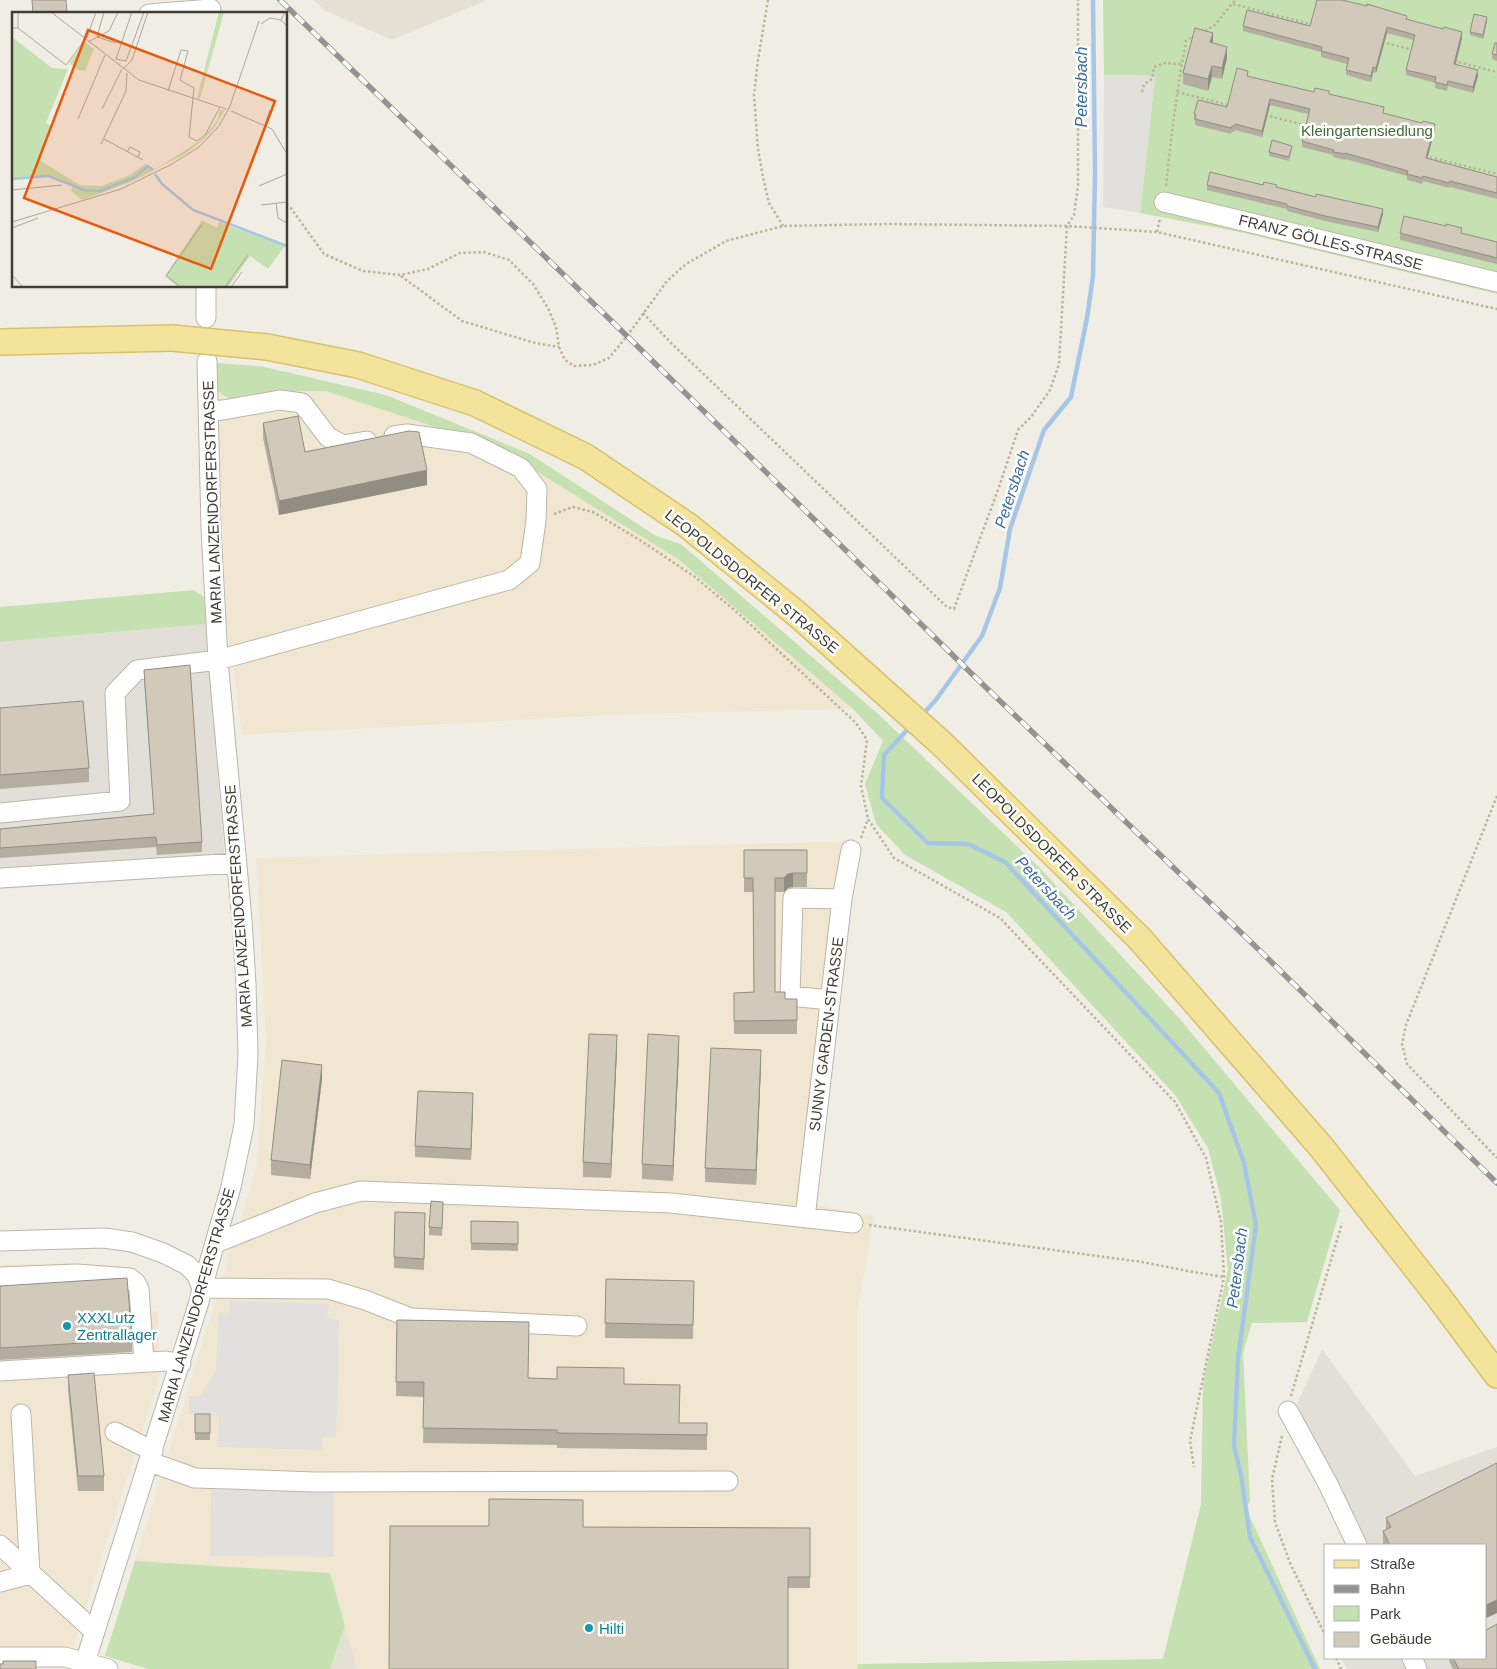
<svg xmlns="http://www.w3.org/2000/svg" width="1497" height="1669" font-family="Arial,sans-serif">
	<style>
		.residential { fill: #e4e0d3 }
		.commercial { fill: #f1e6d1 }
		.industrial { fill: #e2dfd9 }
		.green { fill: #c6e1b1 }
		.parking { fill: #e1e0dc }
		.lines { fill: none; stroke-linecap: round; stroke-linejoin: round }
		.stream { stroke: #a6c6e8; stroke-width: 4.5 }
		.minor-casing { stroke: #bbb6a8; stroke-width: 21 }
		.major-casing { stroke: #d7c16c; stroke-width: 28 }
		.path { stroke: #bbb39b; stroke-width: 2.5; stroke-dasharray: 2.5 2.5; stroke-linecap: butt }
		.minor { stroke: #fff; stroke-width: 19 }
		.major { stroke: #f4e39a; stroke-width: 25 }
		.rail-casing { stroke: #939393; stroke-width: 5.5 }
		.rail { stroke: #fff; stroke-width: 4; stroke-dasharray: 11; stroke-linecap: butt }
		.major-bridge-casing { stroke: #d7c16c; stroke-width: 28; stroke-linecap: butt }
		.major-bridge { stroke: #f4e39a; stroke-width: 25 }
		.wall { fill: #b4aea1 }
		.shaded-wall { fill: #928d83 }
		.building { fill: #d1cabb; stroke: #928d83 }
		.culture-dot { fill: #0f9aa8; stroke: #fff; stroke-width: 2 }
		.labels { text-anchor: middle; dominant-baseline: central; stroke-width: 5; stroke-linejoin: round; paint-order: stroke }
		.park-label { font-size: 15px; fill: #406d2e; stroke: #fff }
		.street-label { font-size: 15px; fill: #423e35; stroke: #fff }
		.culture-label { font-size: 15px; fill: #0d838f; stroke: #fff; text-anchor: start }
		.water-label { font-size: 16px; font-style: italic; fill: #396ca2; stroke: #fff }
		.inset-river { fill: none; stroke: #a6c6e8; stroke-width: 2.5 }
		.inset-road { fill: none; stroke: #aaa89e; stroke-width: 1 }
		.view { fill: #e8590c; fill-opacity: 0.15; stroke: #e8590c; stroke-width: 2.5 }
		.inset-edge { fill: none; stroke: #423e35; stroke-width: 2.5 }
	</style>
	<rect width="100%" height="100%" fill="#f0eee4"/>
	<path class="residential" d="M313,0H487L392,40L326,11Z
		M345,1626L357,1669H330Z"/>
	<path class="commercial" d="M217,391L233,401L271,398L299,391H326L456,434L523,463L678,559L853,709L629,714L242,735L226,616Z
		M855,841L811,1204L874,1216L857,1313V1669H357L330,1573L135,1561L256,1169L266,1042L256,858Z
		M65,1263L130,1267L143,1281L144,1312L158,1311L160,1375L73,1647L0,1648V1265Z"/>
	<path class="industrial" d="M206,624L226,874L0,889V642Z
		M1322,1349L1415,1476L1497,1447V1669H1347L1341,1658H1486V1545H1347L1293,1413Z"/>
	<path class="green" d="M1103,0H1497V294L1244,233L1140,213L1155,76L1104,75Z
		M217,363L260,366L386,395L530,454L656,536L681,544L877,713L1038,866L1179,1018L1340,1210L1307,1322L1252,1323L1243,1352L1250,1502L1245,1506L1320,1669H857L858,1664L1163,1659L1201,1504L1203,1383L1228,1270L1221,1199L1208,1148L1175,1095L1006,912L905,855L876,824L865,784L883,741L853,709L678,559L523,463L456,434L326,391H299L271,398L233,401L217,391L214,371Z
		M194,590L204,597L206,624L0,642V607Z
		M135,1561L330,1573L345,1626L330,1669H148L105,1656Z"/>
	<path class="parking" d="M1104,75L1155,76L1140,213L1103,207Z
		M230,1301L329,1304L327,1319L339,1320L336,1436L323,1437L322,1450L217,1447L219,1416L189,1414V1396H200L216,1371L218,1313H230Z
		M211,1490L334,1491V1557L210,1556Z"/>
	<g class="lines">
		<path class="stream" d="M921,716L935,701L982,636L1000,588L1010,529L1044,430L1071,397L1087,318L1093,276L1095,173L1093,0
			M910,727L884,755L882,798L928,843L968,844L1005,862L1219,1093L1244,1163L1256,1225L1238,1359L1234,1446L1241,1475L1250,1537L1315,1669"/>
		<defs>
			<path id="minor" d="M149,14L211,9
				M1164,202L1497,282
				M206,286V318
				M208,411L223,410L280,400L302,403L328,437L343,445L367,441
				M0,813L120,801L115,693L137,670L218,660L509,580L530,563L536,521L537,489L521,468L471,443L407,434L394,436
				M0,878L237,863
				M830,1000L790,996L793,898L842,899
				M805,1218L842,899L851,850
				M0,1241L104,1238L132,1242L163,1253L187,1265L196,1274L202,1288
				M216,1243L315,1203L361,1191L671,1203L853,1223
				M0,1277L76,1274L130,1278L136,1283L139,1289L144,1362
				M202,1288L328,1289L365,1300L411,1318L577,1326
				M0,1371L166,1361L181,1364
				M1288,1411L1328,1484L1357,1545
				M115,1432L153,1451
				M150,1462L195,1478L229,1479L315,1482L728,1481
				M0,1545L95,1632
				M0,1582L30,1574L21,1414
				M0,1657H65L108,1669
				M1412,1658L1417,1669
				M83,1669L199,1302L202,1288L231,1187L244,1125L248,1055L246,984L242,920L218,660L211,528L207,361"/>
			<path id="major" d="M0,342L172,338
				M267,347L358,365L475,403L586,457L687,525L797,614L941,743L1140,939L1322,1148L1438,1296L1497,1375"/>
		</defs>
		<use href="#minor" class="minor-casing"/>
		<use href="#major" class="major-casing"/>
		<path class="path" d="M768,0L758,60L754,95L758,149L763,177L769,203L783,226
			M1233,4L1314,25
			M1205,31L1215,25L1235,0
			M1382,42L1413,50
			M1454,61L1497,72
			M1142,92L1144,84L1152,79L1154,67L1164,63L1182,64
			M1177,92L1228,105
			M1265,115L1308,126
			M1425,156L1497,174
			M1166,186C1171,137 1177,89 1186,41L1195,35
			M286,205L290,207L324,254L363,271L400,275L428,269L460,253L484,252L509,260L533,284L548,308L556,327L559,347L565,360L574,366L593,365L609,358L627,336L667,281L686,264L726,241L783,226L890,224L1067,226L1157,232L1497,309
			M1157,232L1160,218
			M401,276L462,321L535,343L559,347
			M643,313L670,342L947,607L954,609L999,487L1018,430L1031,417L1050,390L1059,364L1067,226L1074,215L1078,186V0
			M554,514L573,507L593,512L643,542L695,577L739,614L856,723L867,740L861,786L868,819L894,858L1000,918L1175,1102L1206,1158L1221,1222L1224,1277L1190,1441L1194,1467
			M1497,796L1406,1025L1402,1044L1407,1064L1497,1158
			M861,838L868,819
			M869,1225L1142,1262L1188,1271L1224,1277
			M1291,1396L1342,1223
			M1282,1436L1272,1479L1275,1522L1290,1563L1326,1637
			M1336,1658L1341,1669"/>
		<use href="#minor" class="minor"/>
		<use href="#major" class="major"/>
		<defs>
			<path id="rail" d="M280,0L627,336L972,674L1254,945L1497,1183"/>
		</defs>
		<use href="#rail" class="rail-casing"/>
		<use href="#rail" class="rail"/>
		<defs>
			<path id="major-bridge" d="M172,338L267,347"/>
		</defs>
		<use href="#major-bridge" class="major-bridge-casing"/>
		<use href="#major-bridge" class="major-bridge"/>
	</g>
	<path class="wall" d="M1407,19L1462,38L1456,64L1478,76L1473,93L1448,86L1447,91L1435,88V83L1406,75V70L1414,40L1387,33L1376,73L1373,72L1371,82L1346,75V70L1347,64L1321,57V52L1243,31V26H1310Z
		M1487,21L1483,39L1470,35V32Z
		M1497,43V61L1492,59V54Z
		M1227,58L1222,79L1212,77L1208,91L1183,84V73Z
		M1248,76L1288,86L1314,92L1329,95L1384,113L1435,129L1427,158L1497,177V199L1450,187L1449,188L1423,181L1422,184L1407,180V176L1345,159V160L1333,157V155L1302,147V141L1308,114L1270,105L1262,137L1235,130L1234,132L1232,131L1231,134L1195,125V120H1194V114L1227,107Z
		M1292,149L1289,161L1269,156V152Z
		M1207,185L1277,187L1383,214L1378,232L1325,221L1287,211V209L1207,190Z
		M1400,233H1462L1497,242V264L1400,240Z
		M263,423L305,452L427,485L279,515L263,438Z
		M144,670L202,842V852L157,855L156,847L0,858V829L154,814L144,680Z
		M0,708L89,768V782L0,789Z
		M744,850H807V887H793L788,888L784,892H775V992L785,999H797V1034H734V993L754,992L753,892H744Z
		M617,1050L611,1178L583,1177V1162Z
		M679,1051L673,1181L642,1179V1164Z
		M761,1065L756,1185L705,1182V1168Z
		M322,1079L310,1179L271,1175V1160Z
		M473,1104L471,1160L415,1157V1146Z
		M443,1210L442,1236L429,1235V1227Z
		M471,1221L518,1222V1251L471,1250Z
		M425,1224L424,1270L394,1268V1257Z
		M606,1279L694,1281L693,1339L605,1338Z
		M0,1286L132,1340V1352L0,1360Z
		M397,1320L528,1378L624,1384L680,1423H707V1450L557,1448V1445L423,1443L424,1397L396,1396Z
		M68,1375L104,1476V1491H78L68,1390Z
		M195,1414H210V1440H195Z
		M1497,1463V1613L1486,1618V1545H1383V1531L1386,1530V1518Z
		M583,1527L810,1528V1588H788Z
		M1449,1658H1486L1497,1669H1453L1449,1661Z"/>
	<path class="shaded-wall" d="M1487,17V21L1483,39V35Z
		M1387,27V33L1376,73V68Z
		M1462,32V38L1454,70V64Z
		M1213,33V44L1210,42Z
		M1227,47V58L1222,79V68Z
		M1212,66V77L1208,91V79Z
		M1373,67V72L1371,82V76Z
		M1478,70V76L1473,93V87Z
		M1270,99V105L1262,137V131Z
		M1435,124V129L1426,164V158Z
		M1383,209V214L1378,232V227Z
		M427,470V485L279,515V501Z
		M793,873V887L788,888L784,892V878L788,874Z
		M617,1035V1050L611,1178V1164Z
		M679,1036V1051L673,1181V1166Z
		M761,1050V1065L756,1185V1170Z
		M322,1065V1079L310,1179V1165Z
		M473,1093V1104L471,1160V1149Z
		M1497,1600V1613L1486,1618V1605Z"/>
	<path class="building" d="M32,0H66L67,14H33Z
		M1317,0H1342L1367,6V4L1407,16L1406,19L1443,29L1444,27L1462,32L1454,64L1478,70L1473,87L1448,81L1447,85L1435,82L1436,77L1406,70L1415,35L1387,27L1376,68L1373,67L1371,76L1346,70L1349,58L1321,51L1322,47L1243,26L1247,10L1310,26Z
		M1474,14L1487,17L1483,35L1470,32Z
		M1195,28L1213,33L1210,42L1227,47L1222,68L1212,66L1208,79L1183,73Z
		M1495,43H1497V55L1492,54Z
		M1237,68L1248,71L1247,76L1314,92L1315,88L1329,91V94L1384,107L1383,113L1422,123L1423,121L1435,124L1426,158L1497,177V193L1450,181L1449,183L1423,176L1422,178L1407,174L1408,171L1345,153V154L1333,152L1334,150L1302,141L1310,109L1270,99L1262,131L1235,124L1234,126H1232L1231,128L1195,119L1196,115L1194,114L1198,100L1227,107Z
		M1272,140L1292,146L1289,157L1269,152Z
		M1210,172L1263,185L1264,182L1277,185L1276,187L1316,197V194L1383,209L1378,227L1325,216L1287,206V204L1207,185Z
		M1404,216L1446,226V224L1462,228L1461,233L1497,242V258L1400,233Z
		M298,416L305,452L409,431L419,432L427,470L279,501L263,423Z
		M190,665L202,842L157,845L156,837L0,848V829L154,814L144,670Z
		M83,701L89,768L0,775V708Z
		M744,850H807V873H793L788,874L784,878H775V992H785V999H797V1020L734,1021V993L754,992L753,878H744Z
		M589,1034L617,1035L611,1164L583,1162Z
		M648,1034L679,1036L673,1166L642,1164Z
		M711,1048L761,1050L756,1170L705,1168Z
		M282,1060L322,1065L310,1165L271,1160Z
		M418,1091L473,1093L471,1149L415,1146Z
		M431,1201L443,1202L442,1228L429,1227Z
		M395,1212L425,1213L424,1259L394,1257Z
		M471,1221L518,1222V1244L471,1243Z
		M127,1278L132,1340L0,1348V1286Z
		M606,1279L694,1281L693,1325L605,1323Z
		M397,1320L529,1322L528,1378L557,1379V1367L624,1368V1384L680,1385L679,1423H707V1435L557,1433V1430L423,1428L424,1382H396Z
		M94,1373L104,1476H78L68,1375Z
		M195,1414H210V1433H195Z
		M1497,1463V1600L1486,1605V1545H1390L1383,1531L1391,1527L1386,1518Z
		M489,1499L583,1500V1527L810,1528V1577H788V1669H389L390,1526H489Z
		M1497,1624V1669H1459L1453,1658H1486V1630Z
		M3,1661H36V1669H0V1664H3Z"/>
	<g class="culture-dot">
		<circle cx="67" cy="1326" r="5"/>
		<circle cx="589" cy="1628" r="5"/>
	</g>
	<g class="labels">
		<g class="park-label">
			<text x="1367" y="130">Kleingartensiedlung</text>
		</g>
		<g class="street-label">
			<text transform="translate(1331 242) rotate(14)">FRANZ GÖLLES-STRASSE</text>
			<text transform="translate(212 502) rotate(-92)">MARIA LANZENDORFERSTRASSE</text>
			<text transform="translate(752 581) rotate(39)">LEOPOLDSDORFER STRASSE</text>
			<text transform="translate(1052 853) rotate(45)">LEOPOLDSDORFER STRASSE</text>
			<text transform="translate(238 906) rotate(-94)">MARIA LANZENDORFERSTRASSE</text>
			<text transform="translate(826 1034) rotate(-83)">SUNNY GARDEN-STRASSE</text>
			<text transform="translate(196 1305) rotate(-74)">MARIA LANZENDORFERSTRASSE</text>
		</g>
		<g class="culture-label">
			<text x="77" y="1317">XXXLutz<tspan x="77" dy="17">Zentrallager</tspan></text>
			<text x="599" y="1628">Hilti</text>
		</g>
		<g class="water-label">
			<text transform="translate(1081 87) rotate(-90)">Petersbach</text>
			<text transform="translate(1012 489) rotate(-72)">Petersbach</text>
			<text transform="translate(1046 888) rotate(47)">Petersbach</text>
			<text transform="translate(1237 1268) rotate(-83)">Petersbach</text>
		</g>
	</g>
	<g transform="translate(12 12)">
		<rect width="275" height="275" fill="#f0eee4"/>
		<path d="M207,0H212L188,87L185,86ZM0,25L40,56L56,57L34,111L40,114L27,148L68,173L90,174L118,163L133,152L142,157L147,155L189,128L205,109L208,98H213L202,116L190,129L173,142L121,169L70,188L59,179L61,173L41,164L0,167ZM73,30L82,37L73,59L66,58L57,51ZM190,208L205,216L207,210L273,234L256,257L238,244L216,275H166L153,264Z" fill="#c6e1b1"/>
		<path class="inset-river" d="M143,162L150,172L181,198L275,234M0,167L37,164L72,178L88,179L123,165L136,154L141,158"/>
		<path class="inset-road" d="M39,0L127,68L214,97M92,0L85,25L104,31M273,0L269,8L275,14M249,12L258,6L269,8M0,16H6L54,53L75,25L84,0M6,16V0M76,30L97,19L106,0M104,47L114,49L132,0M104,47L120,0M111,57L120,48L136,0M156,79L169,38L176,39L168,68L182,76L177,125L185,129L193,123L208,95M90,97L110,57M219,99L260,117L275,142M66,107L93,43M253,113L258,98M92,127L131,148M89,132L114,79L115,61M115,140L118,135L128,140L126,145M247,174L275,162M0,178L50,173M264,191L266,206L275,211M249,193L275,190M0,210L109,177L160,152L187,135L207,114L218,94L247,9M0,216L26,206M0,263L11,275M169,275L154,264L191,211M213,275L236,243M219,275L230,260"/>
		<path class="view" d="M76,18L263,89L199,257L12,186Z"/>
		<rect width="275" height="275" class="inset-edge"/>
	</g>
	<rect x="1324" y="1544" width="162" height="115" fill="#ffffff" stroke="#b3b2ae"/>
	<rect x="1334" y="1560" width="25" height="8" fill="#f4e39a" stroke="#b3b2ae"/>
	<text x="1370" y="1569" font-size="15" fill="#423e35">Straße</text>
	<rect x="1334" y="1585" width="25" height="8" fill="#939393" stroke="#b3b2ae"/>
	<text x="1370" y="1594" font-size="15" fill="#423e35">Bahn</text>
	<rect x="1334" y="1606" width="25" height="15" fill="#c6e1b1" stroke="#b3b2ae"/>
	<text x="1370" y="1619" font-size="15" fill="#423e35">Park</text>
	<rect x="1334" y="1632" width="25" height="15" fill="#d1cabb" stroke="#b3b2ae"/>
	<text x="1370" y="1644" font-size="15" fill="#423e35">Gebäude</text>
</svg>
